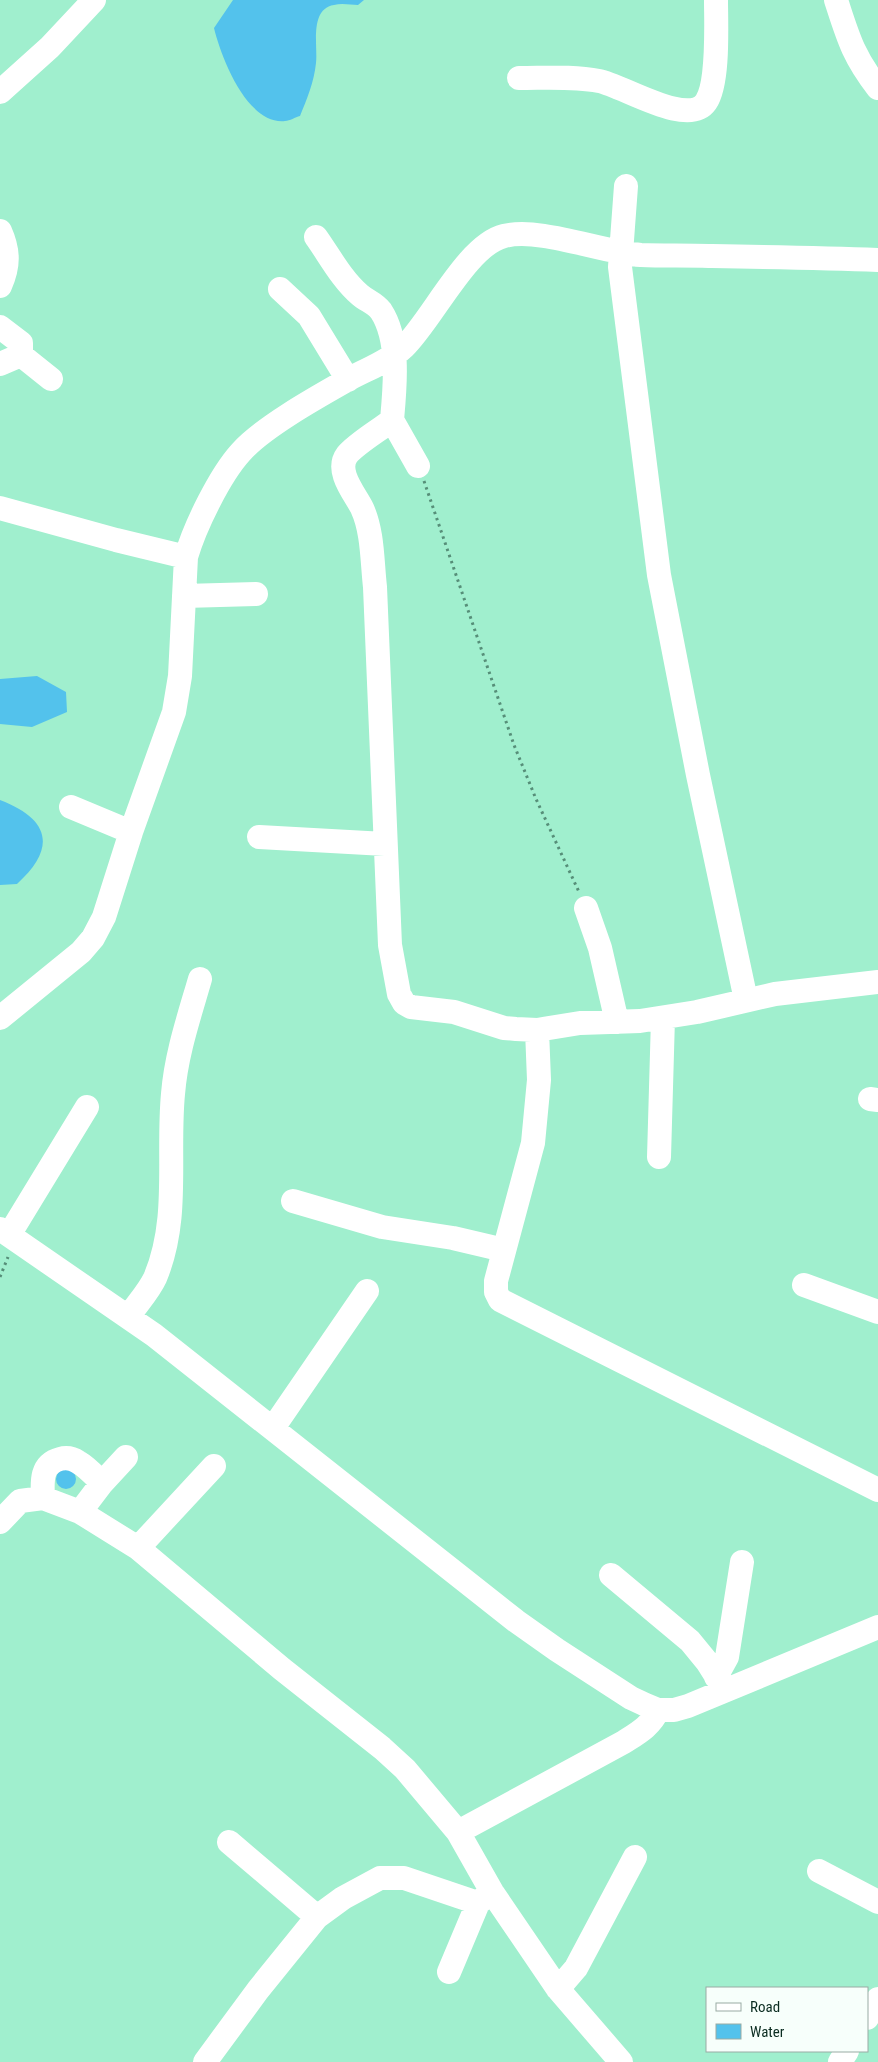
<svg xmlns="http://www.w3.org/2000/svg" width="878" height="2062" font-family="'Roboto Condensed',sans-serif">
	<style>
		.water { fill: #53c2ec }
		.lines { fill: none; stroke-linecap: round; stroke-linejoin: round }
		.path { stroke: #568e78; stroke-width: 3; stroke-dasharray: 2.5 4; stroke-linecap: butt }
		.minor { stroke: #fff; stroke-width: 24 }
	</style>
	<rect width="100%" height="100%" fill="#a0efce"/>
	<path class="water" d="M233,0H364L358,5C351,5 342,3 334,5C309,9 318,46 316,63C314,82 307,99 300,116C295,117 290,121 285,121C247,125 221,57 214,28Z
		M37,676L66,692L67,712L32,727L0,724V679Z
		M0,800C50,819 57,848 17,884L0,885Z
		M56 1479a10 10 0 1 1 20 0a10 10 0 1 1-20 0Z"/>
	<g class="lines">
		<path class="path" d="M424,481L514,745L536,799L579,892
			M0,1277L8,1257"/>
		<path class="minor" d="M836,0C848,37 853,56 878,88
			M519,78C546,78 573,76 599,81C622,85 688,128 706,102C719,83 716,24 716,0
			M0,92L50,47L94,0
			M626,186L620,267L659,575L698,775L746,1000
			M0,231C9,251 9,266 0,286
			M316,237C329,255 342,280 360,295C367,301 375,303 381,311C400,340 395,387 392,420C380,430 357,443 347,455C335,471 355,494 362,508C373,532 372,561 375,587L390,945L399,994L404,1003L411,1007L454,1012L504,1028L516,1029L537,1030L580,1023L640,1021L697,1012L775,994L878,982
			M280,289L309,316L348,380
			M0,327L21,343V355L0,364
			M21,355L51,379
			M392,420L418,466
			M0,508L116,540L186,557
			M184,596L256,594
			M71,807L131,832
			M259,837L385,844
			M586,908L600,948L617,1022
			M0,1018L81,952L93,938L104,917L131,832L174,712L180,676L186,557C195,526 220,475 241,452C263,427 319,396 349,379C367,369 388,362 404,347C432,320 467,245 504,236C540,227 601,252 641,255C664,256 686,255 709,256C765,257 822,258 878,260
			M537,1030L539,1080L533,1143L496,1281V1292L500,1300L878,1490
			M870,1099L878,1100
			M659,1157L663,1018
			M293,1201L382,1227L453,1238L504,1250
			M0,1229L154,1335L516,1621L557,1650L631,1698L646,1705L658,1710H674L688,1706L878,1627
			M9,1235L87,1107
			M804,1285L878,1312
			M129,1316C137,1304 149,1291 155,1278C180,1219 167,1156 173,1094C176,1055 189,1017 200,979
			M273,1428L367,1291
			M102,1483L126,1457
			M43,1498C42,1481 41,1464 60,1459C67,1457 72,1458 78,1462C87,1467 95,1476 102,1483L80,1512
			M0,1522L20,1501L43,1498L80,1512L138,1548L282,1669L382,1748L405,1769L458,1832L492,1892L558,1989L621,2062
			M138,1548L214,1466
			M611,1575L690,1641L708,1663L725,1690
			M716,1677L727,1657L742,1562
			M458,1832L624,1742C638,1733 651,1726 658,1710
			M229,1842L317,1917
			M819,1871L878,1902
			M449,1972L478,1903
			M558,1989L576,1968L635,1857
			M867,2018L878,1999
			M205,2062L258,1990L317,1917L343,1898L380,1878H404L478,1903L492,1892
			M840,2062L847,2051"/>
	</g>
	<rect x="706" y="1987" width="162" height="65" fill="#f7fffb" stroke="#99aba4"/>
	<rect x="716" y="2003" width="25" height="8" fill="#ffffff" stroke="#99aba4"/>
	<text x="750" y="2012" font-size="15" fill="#0b2d21">Road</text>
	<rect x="716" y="2024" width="25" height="15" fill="#53c2ec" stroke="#99aba4"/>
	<text x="750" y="2037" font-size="15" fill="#0b2d21">Water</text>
</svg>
